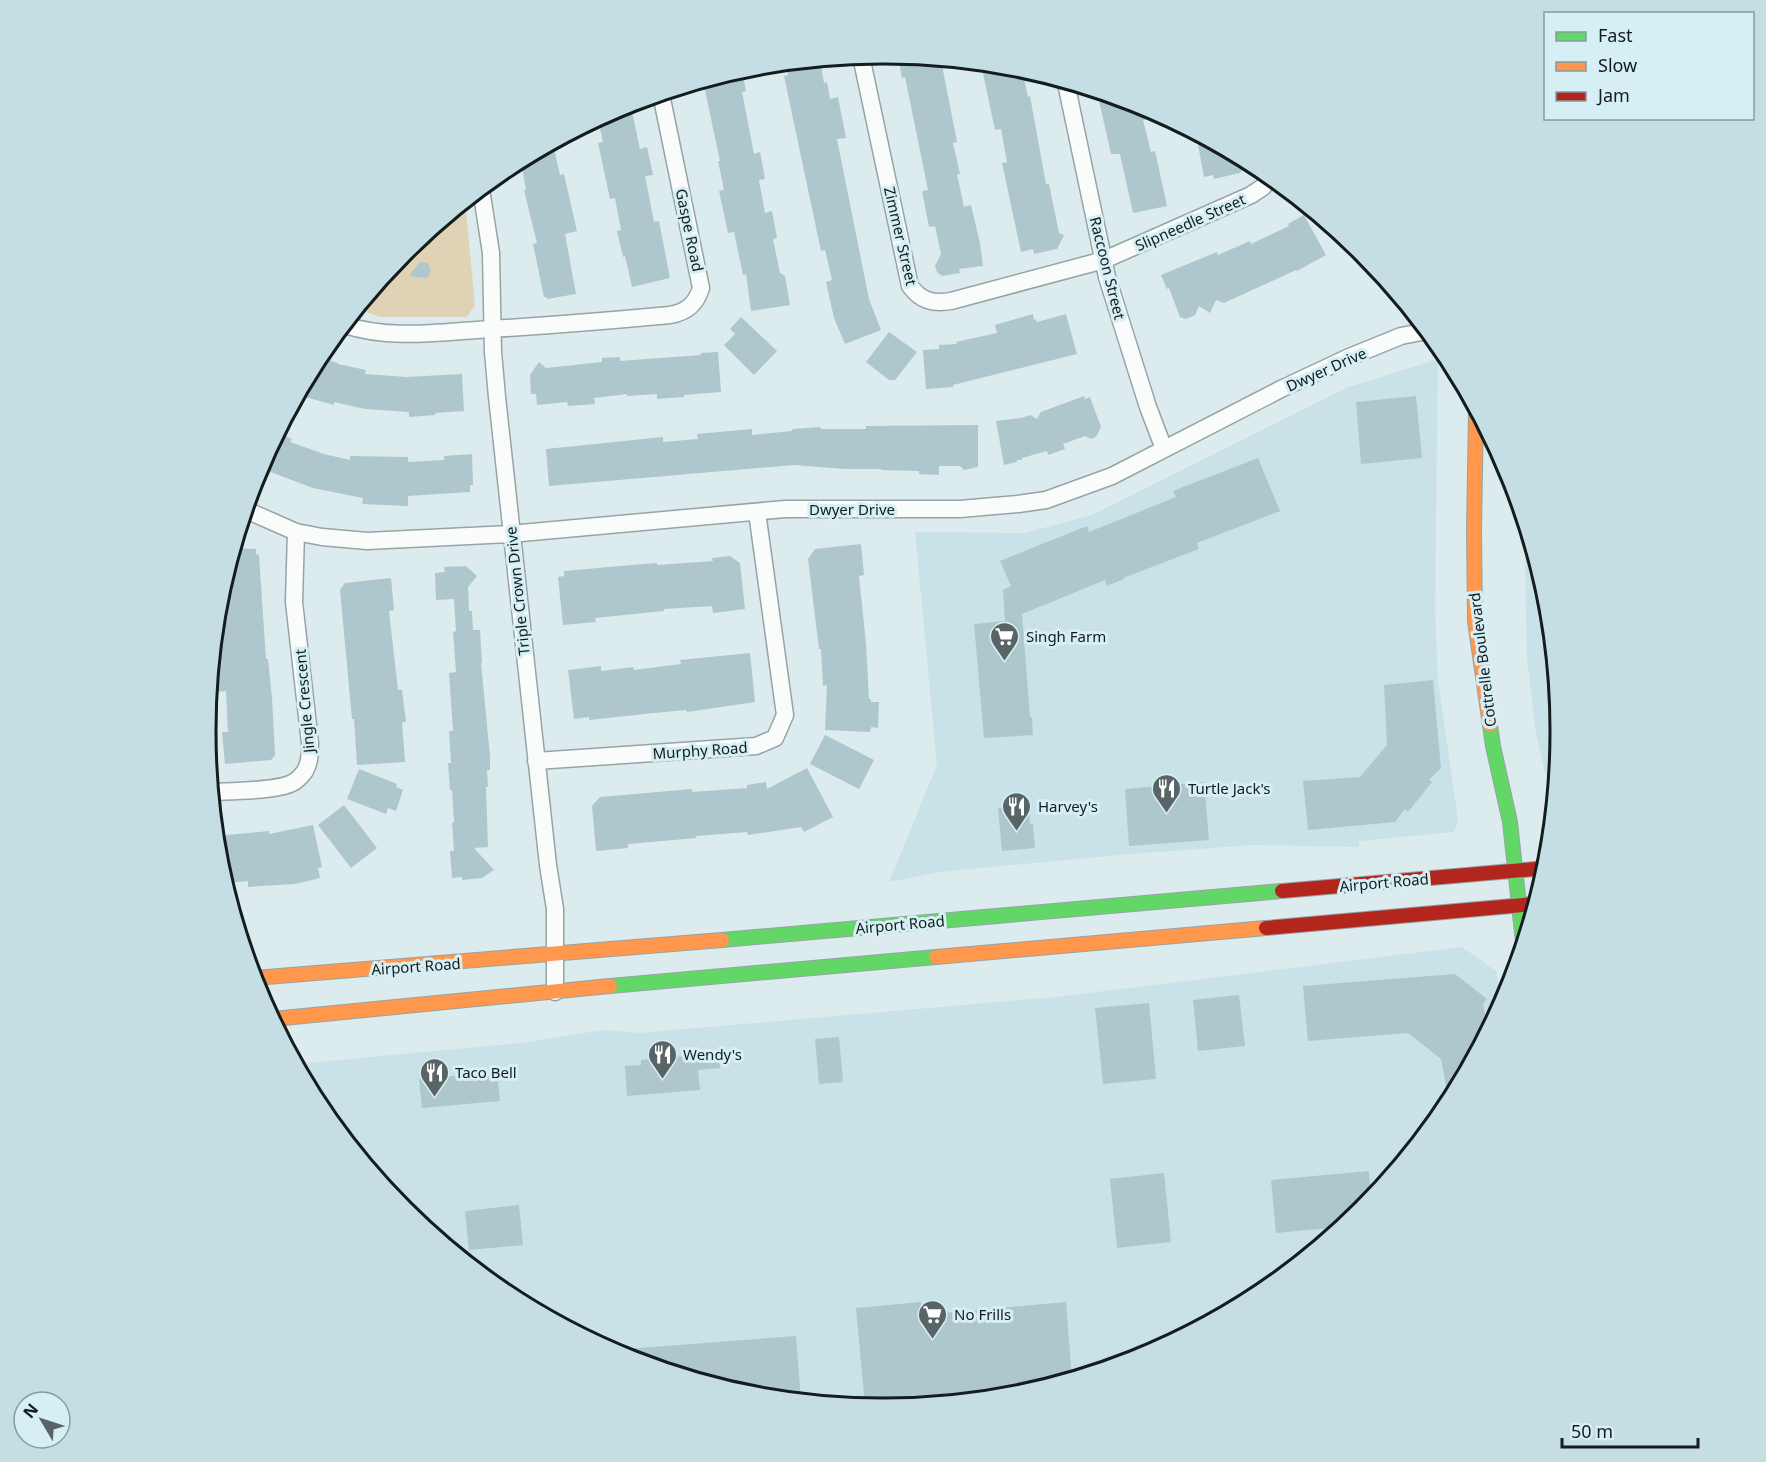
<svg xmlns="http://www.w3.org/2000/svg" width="1766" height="1462" font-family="'Noto Sans',sans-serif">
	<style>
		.built { fill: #c8e2e8 }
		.green { fill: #e0d3b5 }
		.building { fill: #aec7cc }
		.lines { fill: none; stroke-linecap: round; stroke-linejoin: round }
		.street-casing { stroke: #98a3a5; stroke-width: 19 }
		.fast-casing { stroke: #98a3a5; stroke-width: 16 }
		.slow-casing { stroke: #98a3a5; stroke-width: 16 }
		.jam-casing { stroke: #98a3a5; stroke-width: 16 }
		.street { stroke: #fafcfc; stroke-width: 16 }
		.fast { stroke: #63d668; stroke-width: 14 }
		.slow { stroke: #ff974d; stroke-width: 14 }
		.jam { stroke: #b3261e; stroke-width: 14 }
		.labels { text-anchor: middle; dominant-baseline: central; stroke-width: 6; stroke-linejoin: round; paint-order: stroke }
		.street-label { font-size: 15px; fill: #131c1e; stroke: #d5eff5 }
		.poi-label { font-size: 15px; fill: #131c1e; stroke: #d5eff5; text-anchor: start }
		.rim { fill: none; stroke: #131c1e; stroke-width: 3 }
	</style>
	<rect width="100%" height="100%" fill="#dcebee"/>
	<path class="built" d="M1438,359L1435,609L1438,680L1458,820L1454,832L1359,841V847L1253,845L1131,854L939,872L889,882L937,765L915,532L1025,533L1092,515L1346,388Z
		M1524,524L1547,599L1560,731L1553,802L1551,800L1536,733L1527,659Z
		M1462,947L1496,971L1502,1002L1446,1107L1361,1210L1259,1294L1142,1357L1015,1395L883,1408L751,1395L624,1356L507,1294L404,1209L320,1107L297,1064L522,1043L603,1030L639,1033L1056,997Z"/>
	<path class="green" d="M465,202L475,305L467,317H380L358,309L405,252Z"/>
	<path class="building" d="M898,56L941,60L957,142L953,143L960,174H957L964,207L971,205L980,243L983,266L959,269L960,273L942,276L937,272L935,266L941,254L935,226L929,227L922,191L928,190L905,77L902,78Z
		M820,60L824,83L827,82L830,99L838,97L846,138L837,139L869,299L881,330L845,344L834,318L826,282L832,280L825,250L821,251L784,76L788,75L786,64Z
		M981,64L1022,69L1028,97L1030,96L1046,184H1049L1059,233L1064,235L1057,249L1034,254L1033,249L1021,252L1002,163L1007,162L1001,129L995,130Z
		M742,70L746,91L742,92L754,154L760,152L765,179L759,180L765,213L772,211L777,238L773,239L780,273L785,276L790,305L751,311L746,274L743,275L734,232L728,233L719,191L724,190L718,161H720L703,81Z
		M1116,98L1142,106L1162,116L1143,120L1151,152L1155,151L1167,206L1133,213L1120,154H1111L1099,101Z
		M631,107L640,149L647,147L653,175L645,176L648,191L654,222L659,221L670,278L632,287L625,256L623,257L617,231L621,230L615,198L610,199L598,143L603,142L598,119L615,110Z
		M1198,136L1238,157L1248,162L1240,173L1214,179L1213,175L1204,177L1198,145H1200Z
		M553,144L560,175L564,174L577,231L565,234L576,294L547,299L546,297H544L533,244L537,243L524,190H526L521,161Z
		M1304,215L1326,255L1297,271L1296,270L1224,303L1216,300L1210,313L1199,306L1195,315L1186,319L1180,317L1169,288L1167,289L1161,275L1217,252L1218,255L1250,241L1251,244L1289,226L1288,224Z
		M420,262L428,263L431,271L427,278L409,276Z
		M1033,314L1034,320L1036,319L1037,322L1066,314L1077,354L953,385V387L926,389L923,350L939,349V345L957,344L956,342L997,333L995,325Z
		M741,317L777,351L754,375L724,345L735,334L730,329Z
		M889,332L917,352L895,380H889L866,362Z
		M718,352L721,392L684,395V397L657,399V394L627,396V394L594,398L595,404L568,406L567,402L537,405L536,394H531L530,375L539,362L546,368L602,362V358L620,357V361L701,355V353Z
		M319,357L338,363V364L366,370L365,374L407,377L462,374L464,411L435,413V415L409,417V412L365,409L334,402V405L298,395Z
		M1084,396L1085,399L1090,397L1101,427L1096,437L1091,439L1085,436L1063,444L1065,449L1048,455L1047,451L1022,458V460H1017V462L1004,465L996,421L1021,418L1030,415L1037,419L1041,412Z
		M1416,396L1422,458L1361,464L1356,402Z
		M978,425V467L964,470L960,466H939V475L919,474V471L881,470V469H845L794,465L549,486L546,449L663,437V442L698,439L697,434L752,429V435L791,431L793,429L820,427L821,429H866V426Z
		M278,433L292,439L290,442L324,454L350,460V456L408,457V462L444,460V456L472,454L473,485H470V492L408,496V506L362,504L363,498L313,488L260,468Z
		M1258,458L1280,511L1197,543L1199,549L1123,578L1124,579L1107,586L1105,580L1022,614L1030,717H1032L1033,735L984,738L974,624L1005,621L1003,590L1011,586L1000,561L1087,526L1089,532L1176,497L1173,491Z
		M861,544L864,575L859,576L866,644L869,699H871V702H879L878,728L871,727L870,732L825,730L827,685L823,686L821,649H819L808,559L815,549Z
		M235,548L256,549V554L259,555L266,659H268L272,698L275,755L271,760L225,764L222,732H228L226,691L215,692L213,661V658H217V624H223L221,593Z
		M730,556L740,563L745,609L713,613L712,606L664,609V611L595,618L596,622L563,625L558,577L564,576V571L620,566L657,563V565L713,561L712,558Z
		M466,566L477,576L468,587L469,611H472L473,630H480L482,663H481L490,756V770H487L488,787H486L488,847L474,848L494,870L482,878L462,880V877L452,878L450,851H454L452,823L454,822L452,790H450L448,763H451L449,731H453L449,673L456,672L453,632L456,631L454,599L436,600L435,573L445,572L444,567Z
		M391,578L394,610L389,611L398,690H402L406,722H402L405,762L357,765L354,719H352L340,590L345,583Z
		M750,653L755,702L687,712L686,710L654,713L589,720V717L574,719L568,670L601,666V671L633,667L634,670L681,664L680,660Z
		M1433,680L1441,768L1429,780L1432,782L1408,812L1405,809L1395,822L1308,830L1303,781L1360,777L1387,745L1384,685Z
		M825,735L874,760L859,789L810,764Z
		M807,768L833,817L804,832L801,827L748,835L747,832L696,836V838L628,844V848L596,851L592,806L600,797L692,789V792L747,788V785L766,782L767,789Z
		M359,769L397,784L396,787L403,790L396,811L388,808L386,814L347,799Z
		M1204,782L1209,840L1129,846L1125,789Z
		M1028,797L1030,824H1033L1035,848L1002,851L998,808H1004V799Z
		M344,805L377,848L351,868L318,825Z
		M313,825L322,867L318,868L320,878L295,884L248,887V881L225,883L219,863L216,836L269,831V834Z
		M1455,974L1487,999L1483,1004L1488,1028L1449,1101L1441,1059L1408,1033L1308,1041L1303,986Z
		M1239,995L1245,1046L1198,1051L1193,1000Z
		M1149,1003L1156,1079L1103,1084L1095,1008Z
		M839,1037L843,1082L819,1084L815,1039Z
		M718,1053L720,1068L698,1070L700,1090L627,1096L625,1066L641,1065V1060Z
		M489,1073L490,1082L498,1081L500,1101L422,1108L419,1079Z
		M1369,1171L1371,1198L1361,1210L1340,1227L1276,1233L1271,1180Z
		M1164,1173L1171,1242L1117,1248L1110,1179Z
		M519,1205L523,1245L469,1250L465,1211Z
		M921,1302L922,1315L1066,1302L1072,1378L1015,1395L883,1408L865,1406L856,1308Z
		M796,1336L801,1400L751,1395L624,1356L613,1350Z"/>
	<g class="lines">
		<defs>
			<path id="street" d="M861,56L910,286C921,301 933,304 951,301L1104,260L1251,195L1263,187L1270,177
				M1066,83L1107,277L1148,407L1164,449
				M481,189L491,253L493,352L497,397L548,865L555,909V992
				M345,325C387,339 433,333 477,330C541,326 606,321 670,315C687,312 696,304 701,288L661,94
				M246,510L296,532L322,537L367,541L510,534L785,509H960L1018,504L1046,500L1112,476L1281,389L1347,358L1401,336L1427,331
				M536,761L756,746L775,738L785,715L757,512
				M212,792C230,791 277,791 292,783C297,781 302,775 305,771C310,762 310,753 310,743L294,602L296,532"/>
			<path id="fast" d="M1490,725L1493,746L1510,822L1523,942
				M722,940L1282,891
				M610,986L936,957"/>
			<path id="slow" d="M1476,411L1474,530L1475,621L1490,725
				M936,957L1266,928
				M254,978L722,940
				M273,1019L610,986"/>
			<path id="jam" d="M1282,891L1546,868
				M1266,928L1534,904"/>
		</defs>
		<use href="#street" class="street-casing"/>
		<use href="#fast" class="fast-casing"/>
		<use href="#slow" class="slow-casing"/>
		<use href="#jam" class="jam-casing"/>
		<use href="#street" class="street"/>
		<use href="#fast" class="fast"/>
		<use href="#slow" class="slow"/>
		<use href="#jam" class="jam"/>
	</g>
	<defs>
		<symbol id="supermarket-pin" viewBox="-11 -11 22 30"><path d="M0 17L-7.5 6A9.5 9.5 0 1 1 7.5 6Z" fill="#596467" stroke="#d5eff5"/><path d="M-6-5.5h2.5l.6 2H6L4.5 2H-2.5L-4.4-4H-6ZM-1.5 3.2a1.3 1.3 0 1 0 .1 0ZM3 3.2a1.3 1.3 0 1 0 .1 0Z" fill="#fff"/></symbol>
		<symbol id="restaurant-pin" viewBox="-11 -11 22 30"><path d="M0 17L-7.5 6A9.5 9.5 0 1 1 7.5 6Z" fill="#596467" stroke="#d5eff5"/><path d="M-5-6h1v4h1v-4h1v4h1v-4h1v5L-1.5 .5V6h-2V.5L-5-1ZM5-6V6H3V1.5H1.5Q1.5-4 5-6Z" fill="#fff"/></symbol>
	</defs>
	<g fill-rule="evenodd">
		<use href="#supermarket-pin" x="988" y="620" width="33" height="45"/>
		<use href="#restaurant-pin" x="1150" y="772" width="33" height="45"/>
		<use href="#restaurant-pin" x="1000" y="790" width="33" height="45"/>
		<use href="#restaurant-pin" x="646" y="1038" width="33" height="45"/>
		<use href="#restaurant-pin" x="418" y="1056" width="33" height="45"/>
		<use href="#supermarket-pin" x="916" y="1298" width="33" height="45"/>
	</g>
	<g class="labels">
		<g class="street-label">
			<text transform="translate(1190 222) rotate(-24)">Slipneedle Street</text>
			<text transform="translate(690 230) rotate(78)">Gaspe Road</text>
			<text transform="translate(901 236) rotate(77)">Zimmer Street</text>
			<text transform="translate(1108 268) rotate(76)">Raccoon Street</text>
			<text transform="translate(1326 369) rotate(-24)">Dwyer Drive</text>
			<text x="852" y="509">Dwyer Drive</text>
			<text transform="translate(517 591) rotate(-96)">Triple Crown Drive</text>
			<text transform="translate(1482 660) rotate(-97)">Cottrelle Boulevard</text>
			<text transform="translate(304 701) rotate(-95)">Jingle Crescent</text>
			<text transform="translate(700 750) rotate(-4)">Murphy Road</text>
			<text transform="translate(1384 882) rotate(-5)">Airport Road</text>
			<text transform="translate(900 924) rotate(-5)">Airport Road</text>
			<text transform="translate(416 966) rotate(-4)">Airport Road</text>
		</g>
		<g class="poi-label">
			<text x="1026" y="636">Singh Farm</text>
			<text x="1188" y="788">Turtle Jack's</text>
			<text x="1038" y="806">Harvey's</text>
			<text x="683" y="1054">Wendy's</text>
			<text x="455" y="1072">Taco Bell</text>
			<text x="954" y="1314">No Frills</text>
		</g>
	</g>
	<path d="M0 0H1766V1462H0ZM882 64H884A666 666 0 0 1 1550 730V732A666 666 0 0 1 884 1398H882A666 666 0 0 1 216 732V730A666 666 0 0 1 882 64Z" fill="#c5dee4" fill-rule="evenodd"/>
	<path class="rim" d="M882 64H884A666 666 0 0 1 1550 730V732A666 666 0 0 1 884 1398H882A666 666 0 0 1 216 732V730A666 666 0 0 1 882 64Z"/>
	<rect x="1544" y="12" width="210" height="108" fill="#d5eff5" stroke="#879b9f" stroke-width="1.5"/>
	<rect x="1556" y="32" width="30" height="9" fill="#63d668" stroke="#879b9f" stroke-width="1.5"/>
	<text x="1598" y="42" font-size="18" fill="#131c1e">Fast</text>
	<rect x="1556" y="62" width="30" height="9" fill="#ff974d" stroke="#879b9f" stroke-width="1.5"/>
	<text x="1598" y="72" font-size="18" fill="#131c1e">Slow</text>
	<rect x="1556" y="92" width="30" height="9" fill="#b3261e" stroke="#879b9f" stroke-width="1.5"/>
	<text x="1598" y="102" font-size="18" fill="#131c1e">Jam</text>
	<g transform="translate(42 1420) rotate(309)"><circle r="28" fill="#d5eff5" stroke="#879b9f" stroke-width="1.5"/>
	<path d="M0-4.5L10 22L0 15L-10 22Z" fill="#596467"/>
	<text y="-9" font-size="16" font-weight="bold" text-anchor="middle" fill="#131c1e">N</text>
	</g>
	<path d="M1562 1438v9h136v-9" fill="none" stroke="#131c1e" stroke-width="3"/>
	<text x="1571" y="1438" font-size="18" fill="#131c1e" stroke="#d5eff5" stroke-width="4.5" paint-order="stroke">50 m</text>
</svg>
